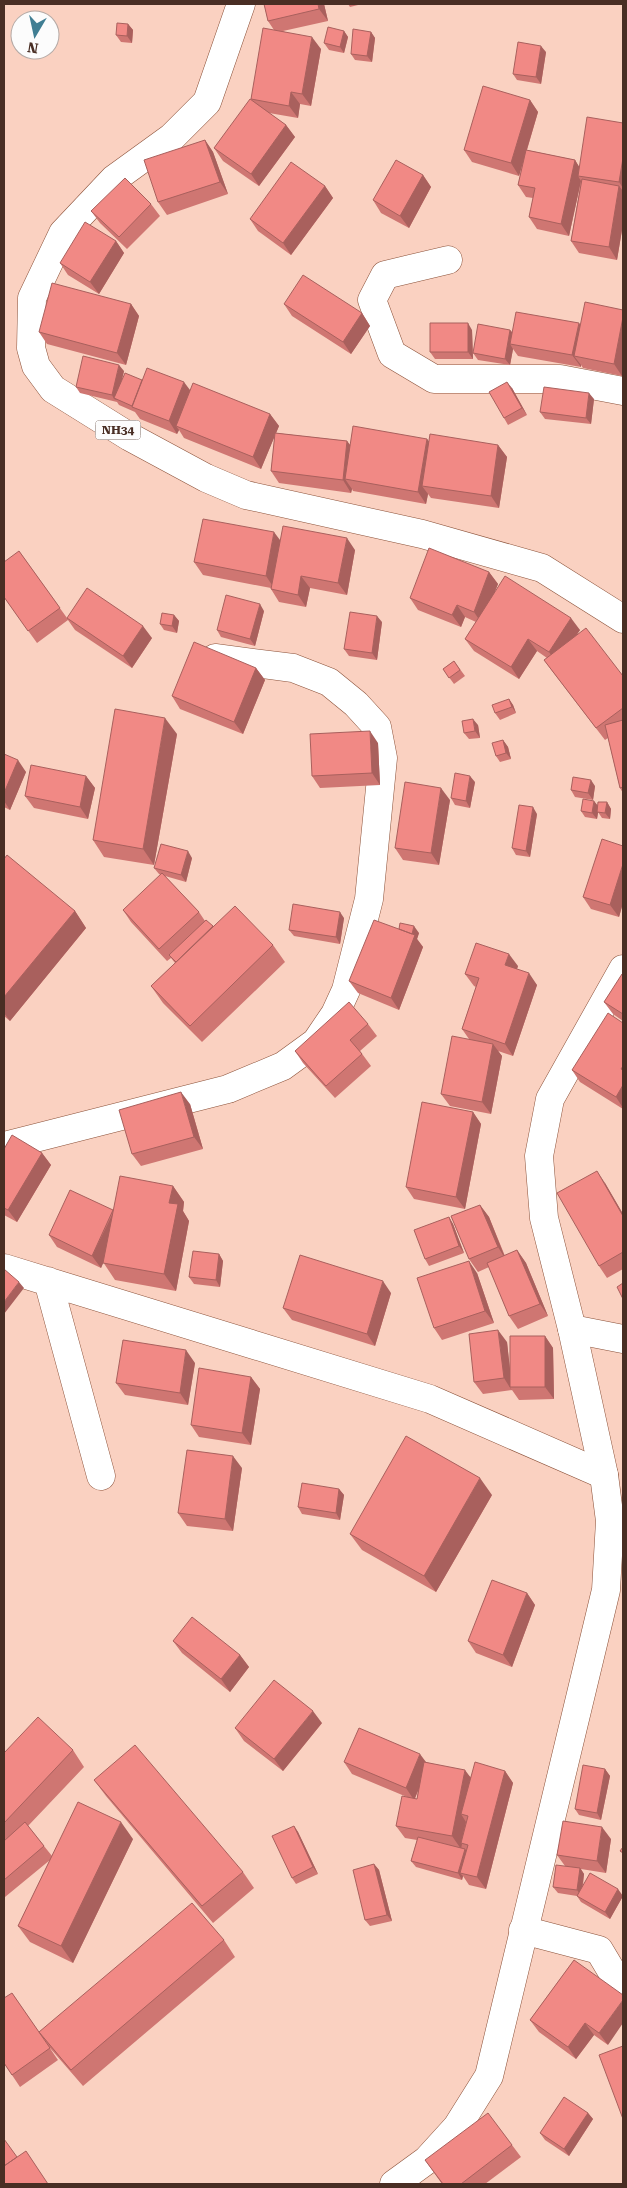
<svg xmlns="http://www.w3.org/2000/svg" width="627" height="2188" font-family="'Roboto Serif',serif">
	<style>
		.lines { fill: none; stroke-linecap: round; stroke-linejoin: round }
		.minor-casing { stroke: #8b5139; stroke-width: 29 }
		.highway-casing { stroke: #8b5139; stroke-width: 29 }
		.minor { stroke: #fff; stroke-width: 28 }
		.highway { stroke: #fff; stroke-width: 28 }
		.wall { fill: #cf7672; fill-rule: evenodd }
		.shaded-wall { fill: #a9605d }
		.building { fill: #f18985; stroke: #a9605d }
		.labels { text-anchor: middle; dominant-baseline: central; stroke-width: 5; stroke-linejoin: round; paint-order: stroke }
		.shield { fill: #fcfcfc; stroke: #7f6c65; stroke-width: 1 }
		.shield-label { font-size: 12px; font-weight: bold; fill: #492e24 }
	</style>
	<rect width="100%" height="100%" fill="#fad1c1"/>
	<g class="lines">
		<defs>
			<path id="minor" d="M448,260L385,275L372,300L392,354L434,379H560L623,391
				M4,1146L228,1089L283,1066L316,1042L335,1014L346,990L369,899L383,758L377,727L356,704L329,682L293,668L215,658
				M4,1268L430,1399L604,1475
				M48,1281L101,1476
				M572,1329L623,1339
				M523,1930L599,1950L623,1990"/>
			<path id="highway" d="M241,4L207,102L172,137L114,179L63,233L32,298L31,348L36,366L53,389L130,437L206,478L246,495L422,534L542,568L623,619
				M394,2184L427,2160L457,2127L489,2076L606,1590L610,1521L604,1475L572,1329L544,1218L539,1156L550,1099L623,969"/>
		</defs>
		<use href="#minor" class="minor-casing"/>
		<use href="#highway" class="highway-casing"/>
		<use href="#minor" class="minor"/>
		<use href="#highway" class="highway"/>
	</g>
	<path class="wall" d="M264,4H324L328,21L283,31L321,49L311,106L300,104L298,118L269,113L286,125L295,137L259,186L223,161L214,148L252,101L251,99L274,30L268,21Z
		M348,4H362L350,7Z
		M128,24L133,30L132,43L121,42L116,35Z
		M344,31L348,37L344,53L329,50L324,43Z
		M371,32L375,38L372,62L355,60L351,54Z
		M546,52L541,84L517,80L513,74Z
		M530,100L538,112L527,150L575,160L579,167L623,123V224L617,260L579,253L571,241L581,181L569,236L537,229L529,217L533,198L526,197L518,185L523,162L519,176L472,162L464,150Z
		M205,140L213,152L228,194L167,215L158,202Z
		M423,175L431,187L409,228L381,213L373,200Z
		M325,186L333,198L291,255L258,231L250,219Z
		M151,204L160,216L127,249L100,223L91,211Z
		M116,241L124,253L99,294L68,275L60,263Z
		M131,304L139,316L126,365L47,344L39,332Z
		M284,304L362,313L370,326L351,354L292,316Z
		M623,310V372L622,376L583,368L581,365V367L518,356L513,349L510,365L478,360L473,353L510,330L512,332L580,326Z
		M472,330L473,359H435L430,352Z
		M124,371L121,383L142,380L190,390L270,414L279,426L276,433L347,441L350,445L427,439L429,442L498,445L507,457L499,508L431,498L428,494L426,504L353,491L352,489L351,493L279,483L271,471L275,435L261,469L184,438L179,430L177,434L140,419L135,412L119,405L117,402L80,393L76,387Z
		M512,388L527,415L508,425L504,418Z
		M594,399L591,424L545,419L540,412Z
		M280,541L355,550L347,595L310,588L306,607L279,602L271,589V588L203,575L194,562Z
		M19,551L67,618L152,638L132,668L75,630L68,620L37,643L4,597Z
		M489,572L498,584L494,593L580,630L575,637L623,676V793L620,788L608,738L605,740L553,672L544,660L547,658L537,651L519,679L474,651L465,639L476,622L465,617L461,627L418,610L410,598Z
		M264,611L255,646L221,637L217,630Z
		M174,615L179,621L177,633L164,630L160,624Z
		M382,622L377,660L349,656L344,649Z
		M454,661L465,676L454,684L443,669Z
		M256,668L265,680L243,734L180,709L172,696Z
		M509,699L513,705L516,713L500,720L495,713Z
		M478,725L480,738L469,739L464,733Z
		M177,734L154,865L104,857L93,840Z
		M503,740L508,747L511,759L500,762L496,756Z
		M378,743L380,785L320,788L312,776Z
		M4,754L26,772L10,810L4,807Z
		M86,776L95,788L88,819L34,808L25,796Z
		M475,782L470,808L455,805L451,798Z
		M595,786L593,800L575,797L571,790Z
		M450,800L439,865L403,860L395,848Z
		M607,802L611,809L610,819L602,818L598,812L597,819L585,817L581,811L598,806Z
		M537,814L530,857L516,855L512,848Z
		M623,846V903L619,917L591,909L583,897Z
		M192,858L186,882L165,876L199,912L205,921L213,926L273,945L285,962L202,1042L163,1003L151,986L175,963L171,958L167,961L131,922L123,910L161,875L159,874L154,868Z
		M4,859L75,911L86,928L10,1021L4,1016Z
		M344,918L340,944L294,936L289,930Z
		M399,929L419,933L417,939L423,947L399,1010L358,993L349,981Z
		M518,966L517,969L537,985L513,1056L498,1051L502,1056L491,1114L450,1106L441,1094L469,1039L462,1029L476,987L474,986L465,974Z
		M623,974V1021L613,1014L604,1002Z
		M623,1023V1109L580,1082L572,1070Z
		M368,1024L377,1036L360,1051L371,1066L335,1098L303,1063L295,1051Z
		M190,1104L203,1149L141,1166L132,1154Z
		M473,1112L481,1124L465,1209L414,1199L406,1187Z
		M4,1149L42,1153L51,1165L17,1222L4,1215Z
		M605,1183L623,1214V1269L607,1278L599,1266Z
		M173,1186L184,1202L183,1211L189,1221L176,1291L115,1280L103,1262L101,1268L57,1247L49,1235L113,1210Z
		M480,1205L489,1217L505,1256L517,1250L526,1263L548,1316L518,1329L509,1316L489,1267L478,1272L469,1259Z
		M449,1217L453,1224L464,1253L429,1266L425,1259Z
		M219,1254L223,1261L220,1287L194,1284L189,1277Z
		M477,1273L494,1323L442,1340L434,1328Z
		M391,1293L375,1346L292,1320L283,1308Z
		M545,1336L553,1348L554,1399L519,1400L512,1390L483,1394L474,1382L507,1342L510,1371Z
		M195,1363L188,1405L125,1395L116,1383Z
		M251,1377L260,1389L251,1445L199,1437L191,1425Z
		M242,1468L233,1531L187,1526L178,1513Z
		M339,1489L344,1495L340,1520L302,1514L298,1507Z
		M492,1495L436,1592L362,1550L350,1534Z
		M527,1593L535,1605L512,1667L476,1653L468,1641Z
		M173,1641L240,1655L249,1667L230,1692L182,1653Z
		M322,1723L283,1771L244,1741L235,1728Z
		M73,1750L84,1767L28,1826L52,1856L133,1839L73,1963L30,1942L18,1926L50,1860L5,1897L4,1896V1753Z
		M344,1762H426L471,1777L505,1771L513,1783L486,1889L469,1885L463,1876L462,1880L416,1867L411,1861L417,1840L405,1838L396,1826L407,1797L352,1774ZM418,1790L417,1799H415Z
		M605,1769L610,1776L601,1820L579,1815L575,1809Z
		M94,1780L243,1872L254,1888L213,1923L106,1796Z
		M294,1826L298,1832L318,1874L296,1884L292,1878Z
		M611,1839L606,1873L581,1869L584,1874L583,1886L623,1896L610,1919L581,1902L577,1896L558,1893L553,1887L565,1866L557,1855Z
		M374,1864L379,1870L392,1921L370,1926L365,1920Z
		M224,1940L235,1957L83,2086L50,2048L39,2032Z
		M574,1960L608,2045L594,2035L576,2059L539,2032L530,2020Z
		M12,1993L58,2060L20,2087L4,2063Z
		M588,2113L593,2119L569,2156L545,2140L540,2133Z
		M512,2145L521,2157L485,2184H442L425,2160Z"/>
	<path class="shaded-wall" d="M318,4H324L328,21L319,9Z
		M128,24L133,30L132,43L127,36Z
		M344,31L348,37L344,53L340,47Z
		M371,32L375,38L372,62L367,56Z
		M312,37L321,49L311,106L302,94Z
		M541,46L546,52L541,84L536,77Z
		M291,92L300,104L298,118L289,106Z
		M530,100L538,112L519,176L511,163Z
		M286,125L295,137L259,186L251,174Z
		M205,140L213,152L228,194L220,182Z
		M623,158V188L619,182Z
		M575,160L583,173L578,176L581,181L569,236L561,224Z
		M423,175L431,187L409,228L400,216Z
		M325,186L333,198L291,255L283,243Z
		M619,186L623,191V224L617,260L609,247Z
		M116,241L124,253L99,294L90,282Z
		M131,304L139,316L126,365L117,353Z
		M362,313L370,326L351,354L343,342Z
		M623,317V372L622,376L614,364Z
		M468,323L472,330L473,359L468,352Z
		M579,323L587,335L574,356L581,365V367L572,355Z
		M510,330L515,336L510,344L513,349L510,365L505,359Z
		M119,365L124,371L117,400L114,399L112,395Z
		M184,382L193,394L176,426L179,430L177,434L169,421Z
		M507,382L512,388L527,415L522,408Z
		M589,393L594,399L591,424L586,418Z
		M270,414L279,426L261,469L253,457Z
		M427,439L436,451L422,486L428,494L426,504L418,492Z
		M347,441L356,453L345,479L352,489L351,493L343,480Z
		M498,445L507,457L499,508L491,496Z
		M274,532L283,544L274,588L266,576Z
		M347,538L355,550L347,595L338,583Z
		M489,572L498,584L482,624L474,612Z
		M301,576L310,588L306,607L298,595Z
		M260,604L264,611L255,646L250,639Z
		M457,605L465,617L461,627L452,615Z
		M174,615L179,621L177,633L172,626Z
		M377,616L382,622L377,660L372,653Z
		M571,618L580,630L557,664L549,652Z
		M143,626L152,638L132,668L123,656Z
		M528,639L537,651L519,679L511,667Z
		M256,668L265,680L243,734L234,722Z
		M509,699L513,705L516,713L512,707Z
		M165,718L177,734L154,865L143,849Z
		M473,719L478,725L480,738L475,731Z
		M370,731L378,743L380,785L372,773Z
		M503,740L508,747L511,759L506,753Z
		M18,760L26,772L10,810L4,801V793Z
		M86,776L95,788L88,819L80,807Z
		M470,776L475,782L470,808L466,801Z
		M591,780L595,786L593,800L588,793Z
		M441,788L450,800L439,865L431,853Z
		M594,801L599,807L597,819L592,813Z
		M607,802L611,809L610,819L605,813Z
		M533,807L537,814L530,857L526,851Z
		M188,851L192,858L186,882L181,875Z
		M623,864V903L619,917L610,905Z
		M75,911L86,928L10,1021L4,1013V997Z
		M340,912L344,918L340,944L336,937Z
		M414,926L419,933L417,939L423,947L399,1010L391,998L411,938Z
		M509,954L518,966L514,977L505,965Z
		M529,973L537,985L513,1056L505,1044Z
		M493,1044L502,1056L491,1114L482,1102Z
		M623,1085V1108L616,1097Z
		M181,1092L190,1104L203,1149L194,1137Z
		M473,1112L481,1124L465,1209L456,1197Z
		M42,1153L51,1165L17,1222L8,1210Z
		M597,1171L605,1183L623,1214V1216Z
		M173,1186L184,1202L183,1211L189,1221L176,1291L164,1274L169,1203Z
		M480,1205L489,1217L506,1260L498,1247Z
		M114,1211L122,1223L101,1268L92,1256Z
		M449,1217L453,1224L464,1253L459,1246Z
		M517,1250L526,1263L548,1316L540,1304Z
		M219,1254L223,1261L220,1287L216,1280Z
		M469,1261L477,1273L494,1323L485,1311Z
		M383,1281L391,1293L375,1346L367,1334Z
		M19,1282L24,1288L4,1314V1302Z
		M498,1330L507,1342L512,1387H510L512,1391L504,1378Z
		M545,1336L553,1348L554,1399L545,1387Z
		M186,1350L195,1363L188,1405L180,1393Z
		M251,1377L260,1389L251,1445L242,1433Z
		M233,1456L242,1468L233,1531L225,1519Z
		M480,1478L492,1495L436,1592L424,1576Z
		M339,1489L344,1495L340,1520L336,1513Z
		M527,1593L535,1605L512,1667L503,1655Z
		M240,1655L249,1667L230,1692L221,1679Z
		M313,1711L322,1723L283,1771L274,1759Z
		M420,1754L429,1766L414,1800L406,1788Z
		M605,1769L610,1776L601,1820L597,1813Z
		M465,1770L474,1782L461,1814L466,1822L461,1843L462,1844L461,1849L452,1836Z
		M505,1771L513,1783L486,1889L477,1877Z
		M121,1822L133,1839L73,1963L61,1946Z
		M294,1826L298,1832L318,1874L313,1867Z
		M602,1827L611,1839L606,1873L597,1861Z
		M465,1849L469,1855L460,1873L463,1876L462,1880L458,1873Z
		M374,1864L379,1870L392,1921L387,1915Z
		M580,1868L584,1874L581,1896L577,1890Z
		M618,1889L623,1896L610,1919L605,1912Z
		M623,2000V2023L608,2045L599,2033Z
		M585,2023L594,2035L576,2059L568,2047Z
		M588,2113L593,2119L569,2156L564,2149Z"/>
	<path class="building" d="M264,4H318L319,9L268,21Z
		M117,23L128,24L127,36L116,35Z
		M328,27L344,31L340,47L324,43Z
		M263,28L312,37L302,94L291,92L289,106L251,99Z
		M353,29L371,32L367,56L351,54Z
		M518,42L541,46L536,77L513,74Z
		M483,86L530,100L511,163L464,150Z
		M250,99L286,125L251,174L214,148Z
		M587,117L623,123V158L619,182L578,176Z
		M205,140L220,182L158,202L144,160Z
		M526,150L575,160L561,224L529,217L535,188L518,185Z
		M396,160L423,175L400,216L373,200Z
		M291,162L325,186L283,243L250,219Z
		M125,178L151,204L119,237L91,211Z
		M582,179L619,186L609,247L571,241Z
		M85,222L116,241L90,282L60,263Z
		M303,275L362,313L343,342L284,304Z
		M52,283L131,304L117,353L39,332Z
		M585,302L623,310V317L614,364L574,356Z
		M516,312L579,323L572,355L510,344Z
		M430,323H468V352H430Z
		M478,324L510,330L505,359L473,353Z
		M83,356L119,365L112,395L76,387Z
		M147,368L184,382L169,421L132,407Z
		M125,373L142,380L132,406L114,398Z
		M507,382L522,408L504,418L489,392Z
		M193,383L270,414L253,457L176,426Z
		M544,387L589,393L586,418L540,412Z
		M353,426L427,439L418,492L345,479Z
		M275,433L347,441L343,480L271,471Z
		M430,434L498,445L491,496L422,486Z
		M203,519L274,532L266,576L194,562Z
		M283,526L347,538L338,583L301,576L298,595L271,589Z
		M429,548L489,572L474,612L457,605L452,615L410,598Z
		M19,551L60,608L28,631L4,597V562Z
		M505,576L571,618L549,652L528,639L511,667L465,639Z
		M87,588L143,626L123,656L67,618Z
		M226,595L260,604L250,639L217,630Z
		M350,612L377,616L372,653L344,649Z
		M162,613L174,615L172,626L160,624Z
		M586,628L623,676V708L596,728L544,660Z
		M194,642L256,668L234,722L172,696Z
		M454,661L460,670L449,678L443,669Z
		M509,699L512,707L495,713L492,705Z
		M115,709L165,718L143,849L93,840Z
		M473,719L475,731L464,733L462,721Z
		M623,720V787L620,788L605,725Z
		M370,731L372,773L312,776L310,734Z
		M503,740L506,753L496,756L492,743Z
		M4,754L18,760L4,793Z
		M31,765L86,776L80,807L25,796Z
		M455,773L470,776L466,801L451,798Z
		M573,777L591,780L588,793L571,790Z
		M405,782L441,788L431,853L395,848Z
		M583,799L594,801L592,813L581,811Z
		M598,802H607L605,813L597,812Z
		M519,805L533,807L526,851L512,848Z
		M602,839L623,846V864L610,905L583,897Z
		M161,844L188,851L181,875L154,868Z
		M7,855L75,911L4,997V859Z
		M162,873L199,912L159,949L123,910Z
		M293,904L340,912L336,937L289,930Z
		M235,906L273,945L190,1026L151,986Z
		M206,920L213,926L176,962L169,955Z
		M374,920L415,935L391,998L349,981Z
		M400,923L414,926L412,934L399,929Z
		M476,943L509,954L505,965L529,973L505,1044L462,1029L479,978L465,974Z
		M622,974H623V1014L604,1002Z
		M349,1002L368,1024L350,1040L362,1054L326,1086L295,1051Z
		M608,1013L623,1023V1066L621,1069L623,1070V1085L616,1097L572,1070Z
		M452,1036L493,1044L482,1102L441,1094Z
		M181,1092L194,1137L132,1154L119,1110Z
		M422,1102L473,1112L456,1197L406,1187Z
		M12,1135L42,1153L8,1210L4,1208V1149Z
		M597,1171L623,1216V1252L599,1266L557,1193Z
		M120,1176L173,1186L169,1203L178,1204L164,1274L103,1263Z
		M70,1190L113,1210L92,1256L49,1235Z
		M480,1205L498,1247L469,1259L451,1216Z
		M449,1217L459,1246L425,1259L414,1230Z
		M517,1250L540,1304L509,1316L487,1263Z
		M193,1251L219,1254L216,1280L189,1277Z
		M300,1255L383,1281L367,1334L283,1308Z
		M469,1261L485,1311L434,1328L417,1278Z
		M4,1269L19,1282L4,1302Z
		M623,1283V1299L617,1287Z
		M498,1330L504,1378L474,1382L469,1334Z
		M510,1336H545V1387H510Z
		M123,1340L186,1350L180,1393L116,1383Z
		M199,1368L251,1377L242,1433L191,1425Z
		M406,1436L480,1478L424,1576L350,1534Z
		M187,1450L233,1456L225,1519L178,1513Z
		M302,1483L339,1489L336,1513L298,1507Z
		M492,1580L527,1593L503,1655L468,1641Z
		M192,1617L240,1655L221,1679L173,1641Z
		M274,1680L313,1711L274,1759L235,1728Z
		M38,1717L73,1750L4,1823V1753Z
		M359,1728L420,1754L406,1788L344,1762Z
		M135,1745L243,1872L202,1906L94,1780Z
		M424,1762L465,1770L452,1836L396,1826L402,1796L417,1799Z
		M475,1762L505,1771L477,1877L460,1873L468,1845L461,1843L468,1816L461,1814Z
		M583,1765L605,1769L597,1813L575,1809Z
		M78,1802L121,1822L61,1946L18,1926Z
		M563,1821L602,1827L597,1861L557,1855Z
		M25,1822L44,1846L4,1880V1841Z
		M294,1826L313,1867L292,1878L272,1836Z
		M418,1837L465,1849L458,1873L411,1861Z
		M623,1847V1853L620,1851Z
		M374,1864L387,1915L365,1920L353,1870Z
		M556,1865L580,1868L577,1890L553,1887Z
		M590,1873L618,1889L605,1912L577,1896Z
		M192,1903L224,1940L71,2070L39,2032Z
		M574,1960L623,1995V2000L599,2033L585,2023L568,2047L530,2020Z
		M12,1993L50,2048L12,2075L4,2063V1998Z
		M623,2046V2119L599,2055Z
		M564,2097L588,2113L564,2149L540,2133Z
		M488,2113L512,2145L461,2184H443L425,2160Z
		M4,2139L17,2157L4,2166Z
		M26,2151L48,2184H4V2166Z"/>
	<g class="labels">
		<rect class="shield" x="95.5" y="420.5" width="45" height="19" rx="4"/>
		<g class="shield-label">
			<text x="118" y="430">NH34</text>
		</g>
	</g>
	<rect width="627" height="2188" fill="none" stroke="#492e24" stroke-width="10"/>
	<g transform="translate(35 35) rotate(189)"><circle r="24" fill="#fcfcfc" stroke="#b4aaa6"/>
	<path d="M0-4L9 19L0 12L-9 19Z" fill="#407e93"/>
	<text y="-8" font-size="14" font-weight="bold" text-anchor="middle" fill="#492e24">N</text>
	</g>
</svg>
